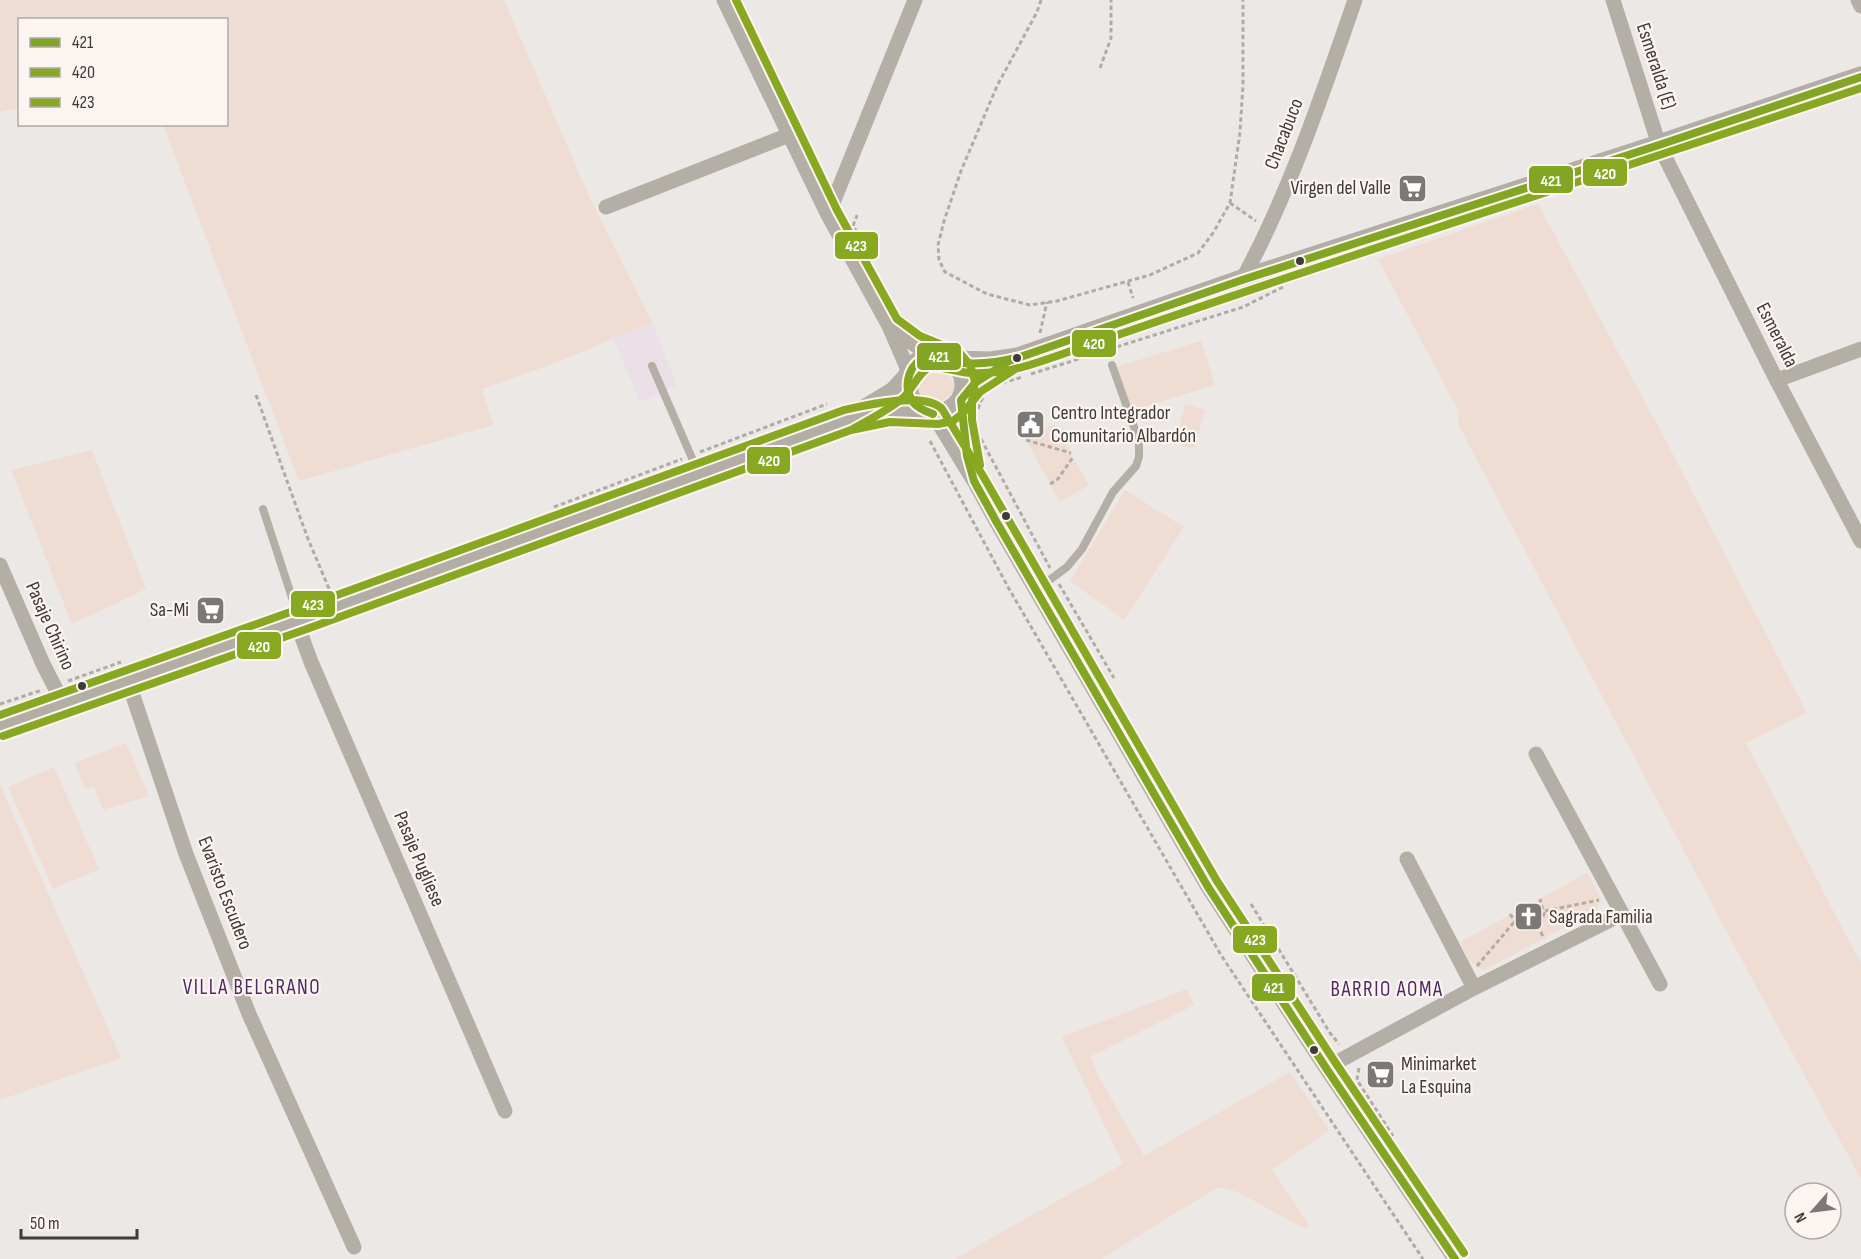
<svg xmlns="http://www.w3.org/2000/svg" width="1861" height="1259" font-family="'Sofia Sans Condensed',sans-serif">
	<style>
		.industrial { fill: #ebdfe8 }
		.green { fill: #efdcd2 }
		.lines { fill: none; stroke-linecap: round; stroke-linejoin: round }
		.path { stroke: #b0aca5; stroke-width: 3; stroke-dasharray: 4.5 3; stroke-linecap: butt }
		.service { stroke: #b3afa6; stroke-width: 8 }
		.minor { stroke: #b3afa6; stroke-width: 15 }
		.secondary { stroke: #b2aea5; stroke-width: 21 }
		.bus-1-casing { stroke: #fcf4f0; stroke-width: 12 }
		.bus-2-casing { stroke: #fcf4f0; stroke-width: 12 }
		.bus-3-casing { stroke: #fcf4f0; stroke-width: 12 }
		.bus-1 { stroke: #82a623; stroke-width: 8 }
		.bus-2 { stroke: #89a822; stroke-width: 8 }
		.bus-3 { stroke: #89a822; stroke-width: 8 }
		.bus-dot { fill: #3e3b39; stroke: #fcf4f0; stroke-width: 2 }
		.labels { text-anchor: middle; dominant-baseline: central; stroke-width: 4.5; stroke-linejoin: round; paint-order: stroke }
		.street-label { font-size: 20px; fill: #3e3b39; stroke: #fcf4f0 }
		.poi-label { font-size: 20px; fill: #3e3b39; stroke: #fcf4f0; text-anchor: start }
		.neighbourhood-label { font-size: 21px; letter-spacing: 1.5px; fill: #4c2961; stroke: #fcf4f0 }
		.line-badge { stroke: #fcf4f0; stroke-width: 2 }
		.badge-label { font-size: 16px; text-anchor: middle; font-weight: bold; fill: #fff }
	</style>
	<rect width="100%" height="100%" fill="#ece8e6"/>
	<path class="industrial" d="M652,322L677,386L640,402L613,339Z"/>
	<path class="green" d="M0,0H504L589,196L652,322L558,362L482,389L493,425L299,481L163,125L226,124V20H20L19,108L0,112Z
		M1538,204L1665,439L1807,713L1746,743L1861,964V1179L1737,951L1458,424L1459,412L1378,259Z
		M1201,341L1215,385L1130,411L1116,367Z
		M927,365C941,368 952,373 956,388C943,408 926,405 911,389L914,373Z
		M1185,404L1205,410L1194,449L1175,444Z
		M1054,424L1089,485L1060,502L1026,440Z
		M92,450L146,589L72,624L11,470Z
		M1125,490L1184,527L1124,620L1070,581Z
		M126,743L149,796L103,810L94,786L85,789L75,763Z
		M54,767L99,869L53,889L8,787Z
		M0,785L121,1058L0,1100Z
		M1587,873L1601,899L1595,911L1484,970C1470,966 1466,954 1460,942Z
		M1187,989L1194,1005L1090,1057L1100,1079L1144,1156L1290,1072L1329,1130L1272,1170L1309,1225L1305,1229L1238,1192L1218,1187L1101,1259H954L1123,1164L1062,1037Z"/>
	<g class="lines">
		<path class="path" d="M1041,0L1037,12L997,86L961,171L944,221L938,245L939,260L945,272L987,294L1030,305L1057,301L1150,275L1198,253L1213,233L1230,203L1240,132L1243,85V0
			M1100,68L1111,38V0
			M1230,203L1256,221
			M857,232L853,226L857,215
			M1128,282L1133,298
			M1040,333L1047,302
			M1031,374L1243,307L1285,286
			M256,395L308,539L330,591
			M978,409C986,383 998,385 1022,377
			M981,439L1050,568
			M1026,440L1071,453
			M930,441L1008,587L1221,955L1423,1259
			M700,452L827,404
			M1050,484L1058,479L1073,457
			M554,507L682,459
			M1059,584L1114,678
			M68,681L121,662
			M0,704L42,690
			M1251,904L1330,1033L1339,1044
			M1545,911L1599,900
			M1510,914L1515,921L1525,929C1536,930 1541,923 1544,914L1540,899
			M1538,925L1543,937
			M1477,966L1515,921
			M1359,1068L1357,1080L1393,1136"/>
		<path class="service" d="M652,366L698,472
			M263,509L299,619
			M1036,590L1067,567L1082,549L1113,492L1136,466L1139,457V441L1112,365"/>
		<path class="minor" d="M724,0L828,215L889,326L909,372
			M1613,0L1659,145L1773,373L1861,541
			M1858,0L1861,6
			M606,207L789,135
			M828,215L915,0
			M1242,280C1290,192 1322,95 1355,0
			M892,328L915,345L938,355
			M1777,380L1861,349
			M961,400L967,456L970,466
			M933,414L974,481L996,521L1208,887L1326,1068L1455,1259
			M0,565L43,664L63,703
			M296,621L311,662L505,1111
			M128,681L186,854L249,1014L354,1247
			M1536,754L1660,984
			M1407,859L1474,988
			M1326,1068L1474,988L1622,914"/>
		<path class="secondary" d="M907 385a29 29 0 1 1 58 0a29 29 0 1 1-58 0Z
			M953,361L991,362L1018,358L1242,280L1659,145L1861,77
			M861,412L894,392L908,377
			M0,726L300,620L848,420C875,413 899,410 928,413"/>
		<defs>
			<path id="bus-1" d="M933,414C924,411 915,407 911,399C903,383 910,362 927,357C939,353 951,361 963,363C985,365 1006,361 1027,355
				M1455,1259L1326,1068L1208,887L996,521L974,481L967,456L961,400L975,383L1009,361L1242,280L1659,145L1861,77"/>
			<path id="bus-2" d="M853,429C870,419 889,410 904,397C912,389 919,373 928,368C934,364 960,373 970,373C1002,375 1024,367 1054,357C1322,263 1592,179 1861,88
				M3,736L304,630L851,430L890,422L938,424L953,421L963,413L980,392L1014,370"/>
			<path id="bus-3" d="M736,0L837,210L897,319L920,336L959,352L970,365L975,381L972,401V420L980,465
				M0,715L296,610L844,410C866,405 925,391 942,409L983,476L1217,881L1335,1062L1464,1253"/>
		</defs>
		<use href="#bus-1" class="bus-1-casing"/>
		<use href="#bus-2" class="bus-2-casing"/>
		<use href="#bus-3" class="bus-3-casing"/>
		<use href="#bus-1" class="bus-1"/>
		<use href="#bus-2" class="bus-2"/>
		<use href="#bus-3" class="bus-3"/>
	</g>
	<defs>
		<symbol id="supermarket-square" viewBox="-11 -11 22 22"><rect x="-9" y="-9" width="18" height="18" rx="4" fill="#7b7876" stroke="#fcf4f0"/><path d="M-6-5.5h2.5l.6 2H6L4.5 2H-2.5L-4.4-4H-6ZM-1.5 3.2a1.3 1.3 0 1 0 .1 0ZM3 3.2a1.3 1.3 0 1 0 .1 0Z" fill="#fff"/></symbol>
		<symbol id="civic-square" viewBox="-11 -11 22 22"><rect x="-9" y="-9" width="18" height="18" rx="4" fill="#7b7876" stroke="#fcf4f0"/><path d="M-.6-6.5H3V-4.5H.6V-3L4-1V1h2V6H-6V1h2V-1L-.6-3ZM-1.2 2.5V6h2.4V2.5Z" fill="#fff"/></symbol>
		<symbol id="church-square" viewBox="-11 -11 22 22"><rect x="-9" y="-9" width="18" height="18" rx="4" fill="#7b7876" stroke="#fcf4f0"/><path d="M-1.2-6h2.4v3.5h3.3v2.4h-3.3V6h-2.4V-.1h-3.3v-2.4h3.3Z" fill="#fff"/></symbol>
	</defs>
	<g fill-rule="evenodd">
		<use href="#supermarket-square" x="1396" y="172" width="33" height="33"/>
		<use href="#civic-square" x="1014" y="408" width="33" height="33"/>
		<use href="#supermarket-square" x="194" y="594" width="33" height="33"/>
		<use href="#church-square" x="1512" y="900" width="33" height="33"/>
		<use href="#supermarket-square" x="1364" y="1058" width="33" height="33"/>
	</g>
	<g class="bus-dot">
		<circle cx="1300" cy="261" r="5"/>
		<circle cx="1017" cy="358" r="5"/>
		<circle cx="1006" cy="516" r="5"/>
		<circle cx="82" cy="686" r="5"/>
		<circle cx="1314" cy="1050" r="5"/>
	</g>
	<g class="labels">
		<g class="street-label">
			<text transform="translate(1656 66) rotate(72)">Esmeralda (E)</text>
			<text transform="translate(1284 134) rotate(-69)">Chacabuco</text>
			<text transform="translate(1777 335) rotate(63)">Esmeralda</text>
			<text transform="translate(50 626) rotate(66)">Pasaje Chirino</text>
			<text transform="translate(419 859) rotate(67)">Pasaje Pugliese</text>
			<text transform="translate(225 893) rotate(69)">Evaristo Escudero</text>
		</g>
		<g class="poi-label">
			<text x="1391" y="188" text-anchor="end">Virgen del Valle</text>
			<text x="1051" y="413">Centro Integrador<tspan x="1051" dy="23">Comunitario Albardón</tspan></text>
			<text x="189" y="610" text-anchor="end">Sa-Mi</text>
			<text x="1549" y="917">Sagrada Familia</text>
			<text x="1401" y="1064">Minimarket<tspan x="1401" dy="23">La Esquina</tspan></text>
		</g>
		<g class="neighbourhood-label">
			<text x="252" y="987">VILLA BELGRANO</text>
			<text x="1387" y="989">BARRIO AOMA</text>
		</g>
	</g>
	<g class="line-badge">
		<rect x="1582" y="158" width="46" height="29" rx="6" fill="#89a822"/>
		<rect x="1528" y="165" width="46" height="29" rx="6" fill="#82a623"/>
		<rect x="834" y="231" width="45" height="29" rx="6" fill="#89a822"/>
		<rect x="1071" y="329" width="46" height="29" rx="6" fill="#89a822"/>
		<rect x="916" y="342" width="46" height="29" rx="6" fill="#82a623"/>
		<rect x="746" y="446" width="45" height="29" rx="6" fill="#89a822"/>
		<rect x="290" y="590" width="46" height="28" rx="6" fill="#89a822"/>
		<rect x="236" y="631" width="46" height="29" rx="6" fill="#89a822"/>
		<rect x="1232" y="925" width="46" height="29" rx="6" fill="#89a822"/>
		<rect x="1251" y="973" width="45" height="29" rx="6" fill="#82a623"/>
	</g>
	<g class="badge-label">
		<text x="1605" y="179">420</text>
		<text x="1551" y="186">421</text>
		<text x="856" y="251">423</text>
		<text x="1094" y="349">420</text>
		<text x="939" y="362">421</text>
		<text x="769" y="466">420</text>
		<text x="313" y="610">423</text>
		<text x="259" y="652">420</text>
		<text x="1255" y="945">423</text>
		<text x="1274" y="993">421</text>
	</g>
	<rect x="18" y="18" width="210" height="108" fill="#fcf4f0" stroke="#b0aaa7" stroke-width="1.5"/>
	<rect x="30" y="38" width="30" height="9" fill="#82a623" stroke="#b0aaa7" stroke-width="1.5"/>
	<text x="72" y="48" font-size="18" fill="#3e3b39">421</text>
	<rect x="30" y="68" width="30" height="9" fill="#89a822" stroke="#b0aaa7" stroke-width="1.5"/>
	<text x="72" y="78" font-size="18" fill="#3e3b39">420</text>
	<rect x="30" y="98" width="30" height="9" fill="#89a822" stroke="#b0aaa7" stroke-width="1.5"/>
	<text x="72" y="108" font-size="18" fill="#3e3b39">423</text>
	<g transform="translate(1813 1211) rotate(242)"><circle r="28" fill="#fcf4f0" stroke="#b0aaa7" stroke-width="1.5"/>
	<path d="M0-4.5L10 22L0 15L-10 22Z" fill="#7b7876"/>
	<text y="-9" font-size="16" font-weight="bold" text-anchor="middle" fill="#3e3b39">N</text>
	</g>
	<path d="M21 1229v9h116v-9" fill="none" stroke="#3e3b39" stroke-width="3"/>
	<text x="30" y="1229" font-size="18" fill="#3e3b39" stroke="#fcf4f0" stroke-width="4.5" paint-order="stroke">50 m</text>
</svg>
